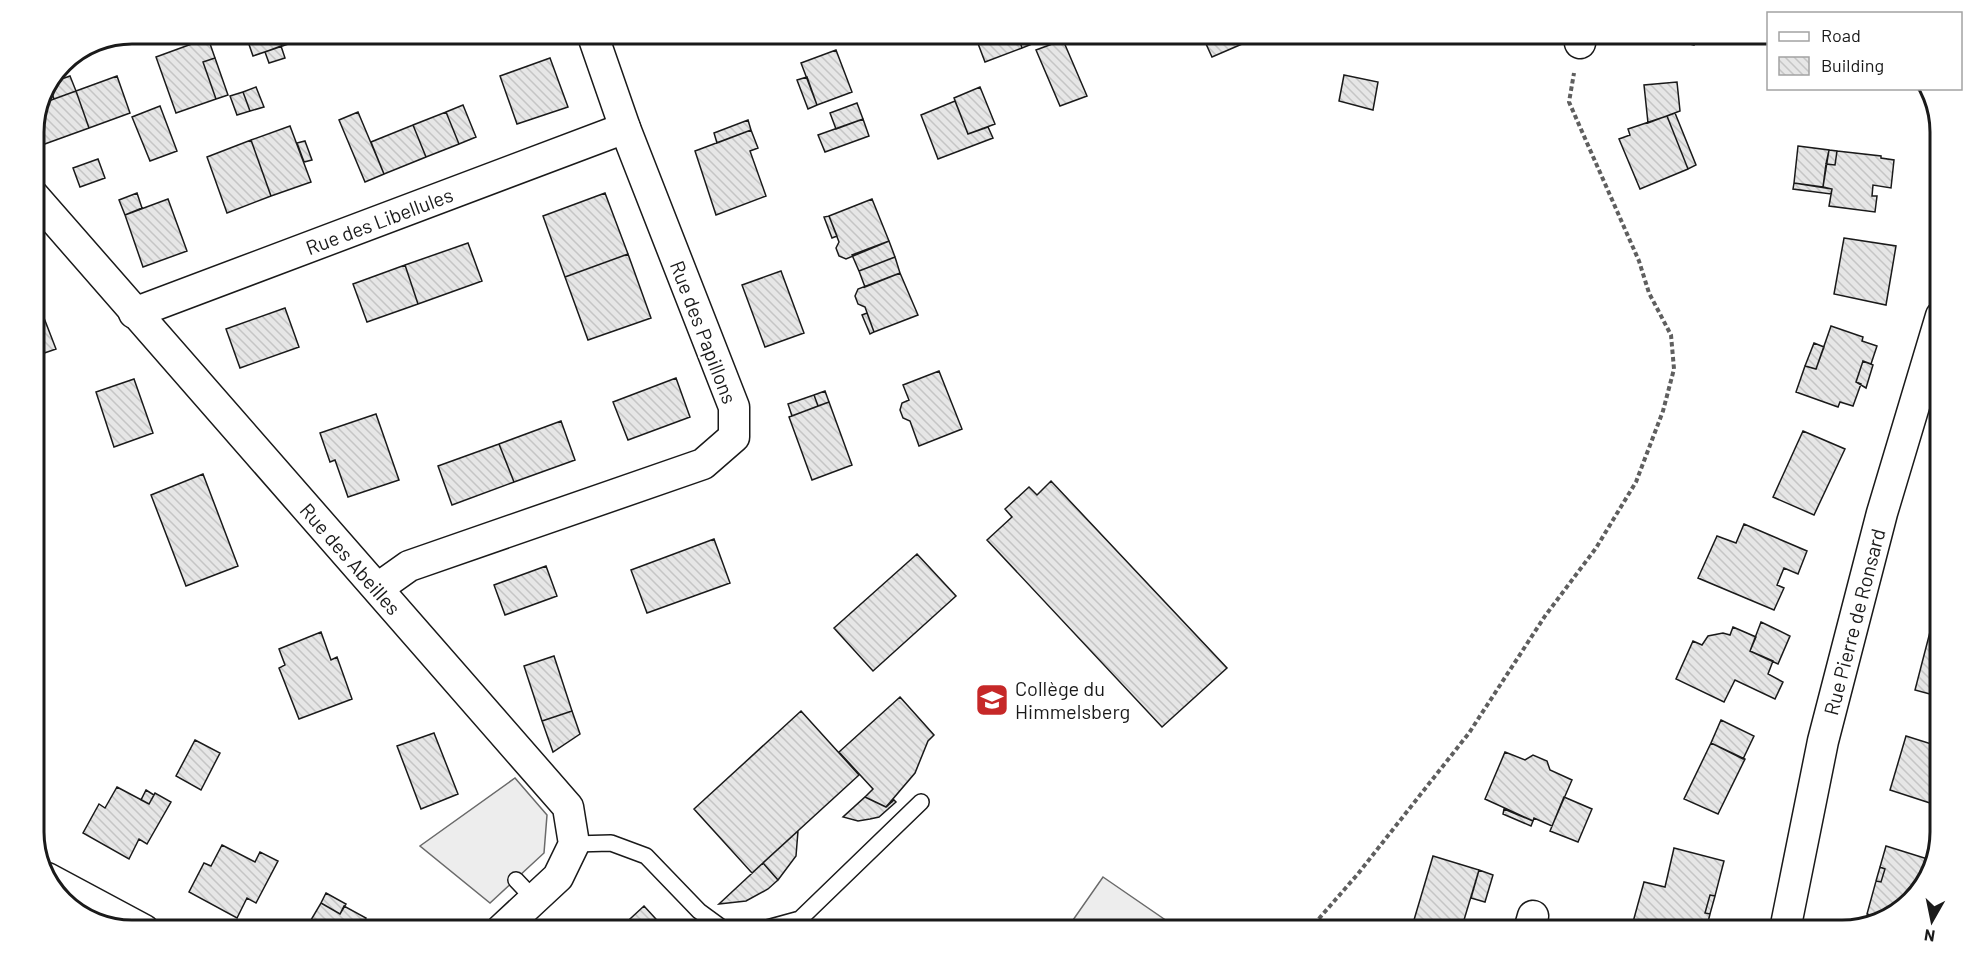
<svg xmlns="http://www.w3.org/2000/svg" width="1974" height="963" font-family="Barlow,sans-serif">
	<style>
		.built { fill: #ededed; stroke: #6a6a6a; stroke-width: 1.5 }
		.building { fill: url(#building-back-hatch); stroke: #1a1a1a; stroke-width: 1.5 }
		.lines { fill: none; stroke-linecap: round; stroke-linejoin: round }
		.service-casing { stroke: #1a1a1a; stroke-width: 18 }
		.minor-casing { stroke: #1a1a1a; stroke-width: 33 }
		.path { stroke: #5f5f5f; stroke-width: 4; stroke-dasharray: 4.5 3; stroke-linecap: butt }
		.service { stroke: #fff; stroke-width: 15 }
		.minor { stroke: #fff; stroke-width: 30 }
		.labels { text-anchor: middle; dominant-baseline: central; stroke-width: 4.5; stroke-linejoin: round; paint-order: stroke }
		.street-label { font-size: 20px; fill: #1a1a1a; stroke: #fff }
		.poi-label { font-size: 20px; fill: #1a1a1a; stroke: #fff; text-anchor: start }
		.rim { fill: none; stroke: #1a1a1a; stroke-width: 3 }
	</style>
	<defs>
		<pattern id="building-back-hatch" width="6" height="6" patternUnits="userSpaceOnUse" patternTransform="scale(1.5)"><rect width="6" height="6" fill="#e6e6e6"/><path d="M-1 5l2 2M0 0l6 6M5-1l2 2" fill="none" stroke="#c5c5c5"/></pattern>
	</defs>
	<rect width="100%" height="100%" fill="#fff"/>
	<path class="built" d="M515,778L547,815L544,853L490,903L420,846Z
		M1103,877L1180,930H1066Z"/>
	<path class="building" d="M245,33H297L300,40L253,56Z
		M297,33H320L300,40Z
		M648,33H676L652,42Z
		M974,33H1017L1022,48L985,62Z
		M1017,33H1034L1037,42L1022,48Z
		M1201,33H1238L1242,44L1212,57Z
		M1647,33H1697L1694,45Z
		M208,38L215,58L203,62L216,99L176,113L156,57Z
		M1063,40L1087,96L1060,106L1036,50Z
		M281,46L285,58L269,63L265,52Z
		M836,50L852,92L817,105L801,63Z
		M215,58L228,95L216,99L203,62Z
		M550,58L568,107L517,124L500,76Z
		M1344,75L1378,82L1373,110L1339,101Z
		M70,76L76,91L54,99L50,88L53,82Z
		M117,76L130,113L89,128L76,91Z
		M807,77L817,105L808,109L797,80Z
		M1677,82L1680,111L1648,123L1644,85Z
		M256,87L264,107L250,111L243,92Z
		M980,87L995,124L968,134L954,98Z
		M76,91L89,128L42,145L34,122L43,103Z
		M243,92L250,111L237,115L230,96Z
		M955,101L968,134L988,127L993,138L938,159L921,115Z
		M857,103L863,119L836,129L830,113Z
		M463,105L476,137L459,144L446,112Z
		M160,106L177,151L150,161L132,117Z
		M358,112L384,174L365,182L339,120Z
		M446,112L459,144L426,157L413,125Z
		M1675,113L1696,165L1688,169L1667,116Z
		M1667,116L1688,169L1640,189L1619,139L1630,135L1628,129Z
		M863,119L869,136L825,152L818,135Z
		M748,120L751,130L717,143L714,133Z
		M413,125L426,157L384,174L371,142Z
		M290,126L311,182L271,196L251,140Z
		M751,130L758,148L750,151L766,196L716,215L695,151Z
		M251,140L271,196L227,213L207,157Z
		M305,141L312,160L304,162L297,143Z
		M1798,146L1829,150L1823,187L1794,183Z
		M1829,150L1837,151L1835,165L1826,164Z
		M1837,151L1881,156V158L1894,160L1891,188L1873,185L1872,196H1877L1875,212L1829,206L1832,189L1823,187L1826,164L1835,165Z
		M98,159L105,178L80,187L73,168Z
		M1794,183L1832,189L1831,194L1793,189Z
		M137,193L142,208L125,215L119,200Z
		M605,193L628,254L565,277L543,216Z
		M168,199L187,251L143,267L125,215Z
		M872,199L889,241L846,259L839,256L836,248L839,242L829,216Z
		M829,216L837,236L832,238L824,217Z
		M1844,238L1896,246L1886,305L1834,294Z
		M889,241L895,257L859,271L852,255Z
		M468,243L482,281L418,304L405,265Z
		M628,254L651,318L588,340L565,277Z
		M895,257L900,273L865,287L859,271Z
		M405,265L418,304L367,322L353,284Z
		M781,271L804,333L765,347L742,285Z
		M900,273L918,315L874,332L865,307L858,304L855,296L858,289Z
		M33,289L39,305L33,307Z
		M39,305L56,349L33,357V307Z
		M285,308L299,347L240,368L226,329Z
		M867,313L874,332L870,334L862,315Z
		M1831,326L1863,337L1862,341L1877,346L1871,364L1863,361L1856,382L1861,384L1853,406L1840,402L1838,407L1796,392L1805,366L1816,369Z
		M1814,343L1824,347L1816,369L1805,366Z
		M1863,361L1873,365L1866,388L1856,382Z
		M939,371L962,429L919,446L910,421L903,418L900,410L902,403L909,400L903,385Z
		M676,378L690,417L628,440L613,402Z
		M134,379L153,433L114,447L96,392Z
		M825,391L829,402L818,406L814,395Z
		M814,395L818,406L792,416L788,404Z
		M829,402L852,465L812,480L789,417Z
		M376,414L399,480L348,497L335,460L330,462L320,433Z
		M561,421L575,460L514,482L499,444Z
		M1803,431L1845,449L1814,515L1773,497Z
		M499,444L514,482L452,505L438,466Z
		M203,474L238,566L186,586L151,495Z
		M1051,481L1227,668L1162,727L987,540L1012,517L1005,509L1029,487L1037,495Z
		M1744,524L1807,551L1798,574L1784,568L1777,585L1784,588L1774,610L1698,578L1717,536L1736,543Z
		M714,539L730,583L647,613L631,570Z
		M917,554L956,596L873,671L834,628Z
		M546,566L557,596L505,615L494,585Z
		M1761,622L1790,636L1778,664L1750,651Z
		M1733,627L1756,637L1750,651L1773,661L1768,674L1783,682L1775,699L1735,680L1724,702L1676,679L1693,641L1702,645L1708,636L1723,633L1730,635Z
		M321,632L331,660L337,657L352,699L299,719L279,668L285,665L279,649Z
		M1930,632L1941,635V697L1915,690Z
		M554,656L572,711L542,721L524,666Z
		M900,697L934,735L928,741L915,773L886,807L865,797L873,789L839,752Z
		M572,711L580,734L553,752L542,721Z
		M801,711L859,775L752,873L694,809Z
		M1721,720L1754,736L1743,759L1711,743Z
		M434,733L458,794L421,809L397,746Z
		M1906,736L1941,747V767L1930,803L1890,790Z
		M195,740L220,753L201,790L176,776Z
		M1711,743L1745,759L1718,814L1684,799Z
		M1505,752L1525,760L1533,755L1547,761L1550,770L1572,780L1552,826L1534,818L1533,821L1485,799Z
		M117,787L149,804L155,793L171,802L147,844L139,839L129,859L83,833L99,804L105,808Z
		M146,790L154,795L149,804L141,800Z
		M865,797L886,807L894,800L896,802L879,817L870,819L858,821L843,817Z
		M1564,797L1592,809L1578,842L1550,831Z
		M1504,809L1533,821L1531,826L1503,814Z
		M798,831L796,856L778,880L763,863Z
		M222,845L255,862L260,852L278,861L256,903L247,898L237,918L189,892L204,863L211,866Z
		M1886,846L1934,861L1929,878L1897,914L1881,919L1867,914L1876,881L1881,882L1885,869L1880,867Z
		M1674,848L1724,861L1715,896L1710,895L1705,913L1710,914L1706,930H1662L1633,922L1644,882L1665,887Z
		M1433,856L1479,870L1461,930H1411Z
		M763,863L778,880L768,889L746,901L719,904Z
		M1880,867L1885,869L1881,882L1876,881Z
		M1479,870L1493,875L1485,902L1471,898Z
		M326,893L346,904L340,914L321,903Z
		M1710,895L1715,896L1710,914L1705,913Z
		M321,903L340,914L344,906L366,918L361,926L369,930H305Z
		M644,906L666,930H618Z"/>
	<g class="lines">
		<defs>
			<path id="service" d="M574,844L611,843L646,856L699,911L725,930
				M516,880L534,899
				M760,930L800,919L921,802"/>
			<g id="minor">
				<path d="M1580,43L1582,33"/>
				<path id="s1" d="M33,195L568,807L574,844L558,877L501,930"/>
				<path id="s2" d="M134,313L625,128"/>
				<path d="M378,588L409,566L703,464L734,437V407L625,128L592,33"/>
				<path d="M47,878L144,930"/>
				<path d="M1529,930L1533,916"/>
				<path id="s3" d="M1785,930L1823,741L1882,513L1941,316"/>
			</g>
		</defs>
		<use href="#service" class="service-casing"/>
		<use href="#minor" class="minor-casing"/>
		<path class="path" d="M1309,930L1357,875L1469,733L1545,616L1596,548L1636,482L1663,411L1674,369L1671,335L1649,293L1639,261L1569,102L1574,73"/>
		<use href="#service" class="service"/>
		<use href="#minor" class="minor"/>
	</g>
	<defs>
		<symbol id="school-square" viewBox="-11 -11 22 22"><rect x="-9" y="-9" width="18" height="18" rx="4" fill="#c62828" stroke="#fff"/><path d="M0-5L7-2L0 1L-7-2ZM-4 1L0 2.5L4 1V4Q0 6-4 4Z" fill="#fff"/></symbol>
	</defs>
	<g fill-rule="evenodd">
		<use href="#school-square" x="973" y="681" width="38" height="38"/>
	</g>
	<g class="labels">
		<g class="street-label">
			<text stroke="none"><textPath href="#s2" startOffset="262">Rue des Libellules</textPath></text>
			<text transform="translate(704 332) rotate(69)">Rue des Papillons</text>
			<text stroke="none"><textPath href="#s1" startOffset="483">Rue des Abeilles</textPath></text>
			<text stroke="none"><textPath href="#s3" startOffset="316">Rue Pierre de Ronsard</textPath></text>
		</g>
		<g class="poi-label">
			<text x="1015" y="688">Collège du<tspan x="1015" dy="23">Himmelsberg</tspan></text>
		</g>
	</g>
	<path d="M0 0H1974V963H0ZM132 44H1842A88 88 0 0 1 1930 132V832A88 88 0 0 1 1842 920H132A88 88 0 0 1 44 832V132A88 88 0 0 1 132 44Z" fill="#fff" fill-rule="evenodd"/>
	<path class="rim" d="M132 44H1842A88 88 0 0 1 1930 132V832A88 88 0 0 1 1842 920H132A88 88 0 0 1 44 832V132A88 88 0 0 1 132 44Z"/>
	<rect x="1767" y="12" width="195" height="78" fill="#ffffff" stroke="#a3a3a3" stroke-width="1.5"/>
	<rect x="1779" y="32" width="30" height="9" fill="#ffffff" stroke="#a3a3a3" stroke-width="1.5"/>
	<text x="1821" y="42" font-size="18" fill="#1a1a1a">Road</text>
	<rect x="1779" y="57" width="30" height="18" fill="url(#building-back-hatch)" stroke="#a3a3a3" stroke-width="1.5"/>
	<text x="1821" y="72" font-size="18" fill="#1a1a1a">Building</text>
	<g transform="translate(1932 921) rotate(189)" stroke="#ffffff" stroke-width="4.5" paint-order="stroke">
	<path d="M0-4.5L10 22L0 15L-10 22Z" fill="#1a1a1a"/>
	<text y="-9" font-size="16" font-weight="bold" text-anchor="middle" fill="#1a1a1a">N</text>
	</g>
</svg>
